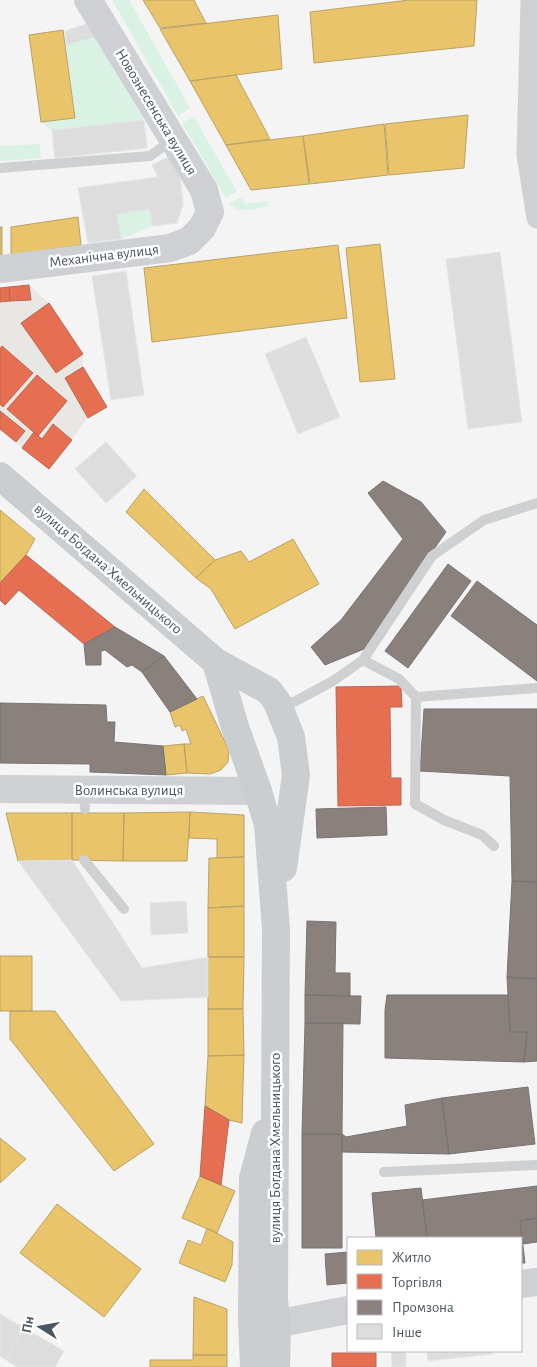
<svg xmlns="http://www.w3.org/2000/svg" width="537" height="1367" font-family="'Alegreya Sans',sans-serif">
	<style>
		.commercial { fill: #e8e7e3 }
		.green { fill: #d9f2e3 }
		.homes { fill: #e9c46a; stroke: #b9a367 }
		.shops { fill: #e76f51; stroke: #b86856 }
		.industry { fill: #8a817c; stroke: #777474 }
		.building { fill: #ddddde; stroke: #e5e6e7 }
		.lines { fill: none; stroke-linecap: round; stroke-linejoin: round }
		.lane { stroke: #ced0d2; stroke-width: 10 }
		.street { stroke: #ced0d2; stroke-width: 21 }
		.secondary { stroke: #ced0d4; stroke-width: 28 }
		.primary { stroke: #caced1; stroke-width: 28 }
		.labels { text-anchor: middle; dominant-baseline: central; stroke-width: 5; stroke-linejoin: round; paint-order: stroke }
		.street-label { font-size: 15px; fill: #4a5661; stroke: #fff }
	</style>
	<rect width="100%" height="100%" fill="#f4f4f4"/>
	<path class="commercial" d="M29,285L49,303L83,354V367L107,407L88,418L49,469L0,429V288Z"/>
	<path class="green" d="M112,0H129L190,108L178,116Z
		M95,37L144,120L52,130L41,122L75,118L66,45Z
		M194,117L237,192L226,198L182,123Z
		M40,144L41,158L0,161V146Z
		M242,197L245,204L268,201L269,206C255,209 240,215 229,203Z
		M149,209L153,226L121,239L117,214Z"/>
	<path class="homes" d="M143,0H194L206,23L160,28Z
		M409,0H477L474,46L314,63L310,12Z
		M278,15L282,69L190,81L160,29Z
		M63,30L75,118L41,122L29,35Z
		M236,75L270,139L226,145L190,81Z
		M468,115L464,168L389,175L385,124Z
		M384,124L388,175L310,184L303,136Z
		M303,136L309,184L251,190L226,145Z
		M78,217L81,245L11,255V227Z
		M0,227H2V256L0,257Z
		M380,244L395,379L360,382L346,248Z
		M338,245L347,318L152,342L144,268Z
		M144,489L215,560L196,578L126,512Z
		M0,510L35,539L26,555L0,583Z
		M293,539L319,584L235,629L211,589L196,578L215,560L241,551L249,562Z
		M203,696L229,750L228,762L221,770L210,774L187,773L184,744H191L186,729L182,731L180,725L175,727L170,712Z
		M184,744L187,773L166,775L163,746Z
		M190,812L244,815V857L217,858V839L189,838Z
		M190,812L187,861H123L124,813Z
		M6,813H72V860L18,861Z
		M72,813H124L123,861L72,860Z
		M244,857V906L208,908L209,858Z
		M244,906V957H208V908Z
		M0,956H32V1011H0Z
		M208,957H244L243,1009H208Z
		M208,1009H243L244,1055L208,1056Z
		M10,1011H55L154,1144L114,1171L10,1039Z
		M244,1055L243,1086L242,1123L229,1120L205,1106L208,1056Z
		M0,1138L26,1159L0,1183Z
		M200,1176L235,1191L217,1233L182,1218Z
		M57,1204L141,1269L104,1317L20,1253Z
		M207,1228L233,1242L232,1265L225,1282L179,1263L188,1240L201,1245Z
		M194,1297L227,1309V1355H193Z
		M193,1355H227V1367H150V1360H193Z"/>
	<path class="shops" d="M29,285L31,300L10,301L9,287Z
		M9,287L10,301L0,302V288Z
		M49,303L83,354L56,373L21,323Z
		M2,346L33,373L3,407L0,404V349Z
		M83,367L107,407L88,418L65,378Z
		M37,375L67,401L38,436L7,409Z
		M0,411L25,431L16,442L0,429Z
		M53,424L72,440L49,469L22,448L34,432L42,439Z
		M26,555L115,627L84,644L19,590L5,605L0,600V583Z
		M401,686L402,707H390L391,778H401V805L338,806L336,687Z
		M205,1106L229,1120L221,1185L200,1176Z
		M332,1353H376V1367H332Z"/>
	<path class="industry" d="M383,481L421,502L446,532L364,649L325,665L311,647L341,620L403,539L368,493Z
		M448,564L471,581L408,668L385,651Z
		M477,581L537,625V681L451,616Z
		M115,627L164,656L142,672L132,665L127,667L105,650L101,651V665H86L84,644Z
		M164,656L197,699L170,712L142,672Z
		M0,703L106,705L107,722H115L114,742L163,746L166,775L90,772V764L0,763Z
		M424,709H537V882L512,881L510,776L420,771Z
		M386,807L387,835L317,838L316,809Z
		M512,881L537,882V979L507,977Z
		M307,921L336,922L335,973H350V996L305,995Z
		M507,977L537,979V1061L524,1062L527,1032H510Z
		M305,995L361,996L360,1024L305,1023Z
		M387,995H508L510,1032H527L524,1062L385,1058V1010Z
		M305,1023H343L342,1134H302Z
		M528,1087L535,1144L449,1154L442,1098Z
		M442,1098L449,1154L342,1152V1134L346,1137L407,1126L405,1105Z
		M302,1134H342V1248H302Z
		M537,1186V1218L520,1221L525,1263H521V1238H427L422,1200Z
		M421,1188L427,1238H376L372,1193Z
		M537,1218V1242L523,1244L520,1221Z
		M348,1252V1283L327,1285L325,1254Z"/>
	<path class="building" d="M86,24L95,37L66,45L65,31Z
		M144,120L147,148L55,158L52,130Z
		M144,120L147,148L55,158L52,130Z
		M168,157L180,176L183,204L177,223L153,226L149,209L117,214L121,239L88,243L78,188L158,177L152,165Z
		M168,157L180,176L183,204L177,223L153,226L149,209L117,214L121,239L88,243L78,188L158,177L152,165Z
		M500,252L522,422L468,429L446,259Z
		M126,271L144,395L111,400L92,276Z
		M306,337L340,417L298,434L265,354Z
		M106,442L137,476L106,503L75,469Z
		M72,860L142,968L208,957V997L121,1001L18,861Z
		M186,901L188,933L151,935L150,903Z
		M0,1314L24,1328L6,1360L0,1356Z
		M24,1328L64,1351L55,1367H18L6,1360Z
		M391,1351H406V1367H392Z
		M427,1351H492L493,1354L428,1361Z"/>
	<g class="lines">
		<path class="lane" d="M0,168L150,156L172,140
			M363,660L399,679L416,697L415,804L444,820L482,835L494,846
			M416,697L537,688
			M280,702H294L333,681L363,660L432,556L484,520L537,503
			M84,790L85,809
			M84,860L124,909
			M384,1172L537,1165"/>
		<path class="street" d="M531,0L527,155L537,218"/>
		<path class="secondary" d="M0,269L170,248L189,241L202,228L210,212L204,190L88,0
			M0,789L258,791
			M521,1284L537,1282
			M265,1344L272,1329L285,1322L348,1310"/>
		<path class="primary" d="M0,476L216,662L269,691L277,702L291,737L296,775L283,868
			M216,662L235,727L258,791L268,825L276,929L274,1300L277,1326L276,1367
			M254,1367L252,1321L253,1178L265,1133"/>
	</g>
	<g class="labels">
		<g class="street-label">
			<text transform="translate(156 112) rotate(59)">Новознесенська вулиця</text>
			<text transform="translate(104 256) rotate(-7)">Механічна вулиця</text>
			<text transform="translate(108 569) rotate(41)">вулиця Богдана Хмельницького</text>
			<text x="129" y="790">Волинська вулиця</text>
			<text transform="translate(275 1148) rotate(-90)">вулиця Богдана Хмельницького</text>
		</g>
	</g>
	<rect x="347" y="1237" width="175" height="115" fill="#ffffff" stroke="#b7bbc0"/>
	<rect x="357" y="1250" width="25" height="15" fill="#e9c46a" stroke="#b7bbc0"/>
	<text x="392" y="1262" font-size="15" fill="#4a5661">Житло</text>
	<rect x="357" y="1274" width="25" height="15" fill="#e76f51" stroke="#b7bbc0"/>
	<text x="392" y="1287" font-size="15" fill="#4a5661">Торгівля</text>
	<rect x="357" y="1300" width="25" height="15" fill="#8a817c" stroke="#b7bbc0"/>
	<text x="392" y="1312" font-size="15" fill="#4a5661">Промзона</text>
	<rect x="357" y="1324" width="25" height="15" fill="#ddddde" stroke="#b7bbc0"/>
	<text x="392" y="1337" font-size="15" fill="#4a5661">Інше</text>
	<g transform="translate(40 1327) rotate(281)" stroke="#ffffff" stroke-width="4" paint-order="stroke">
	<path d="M0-4L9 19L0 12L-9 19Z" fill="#4a5661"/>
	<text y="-8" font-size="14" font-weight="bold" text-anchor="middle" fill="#4a5661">Пн</text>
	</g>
</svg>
